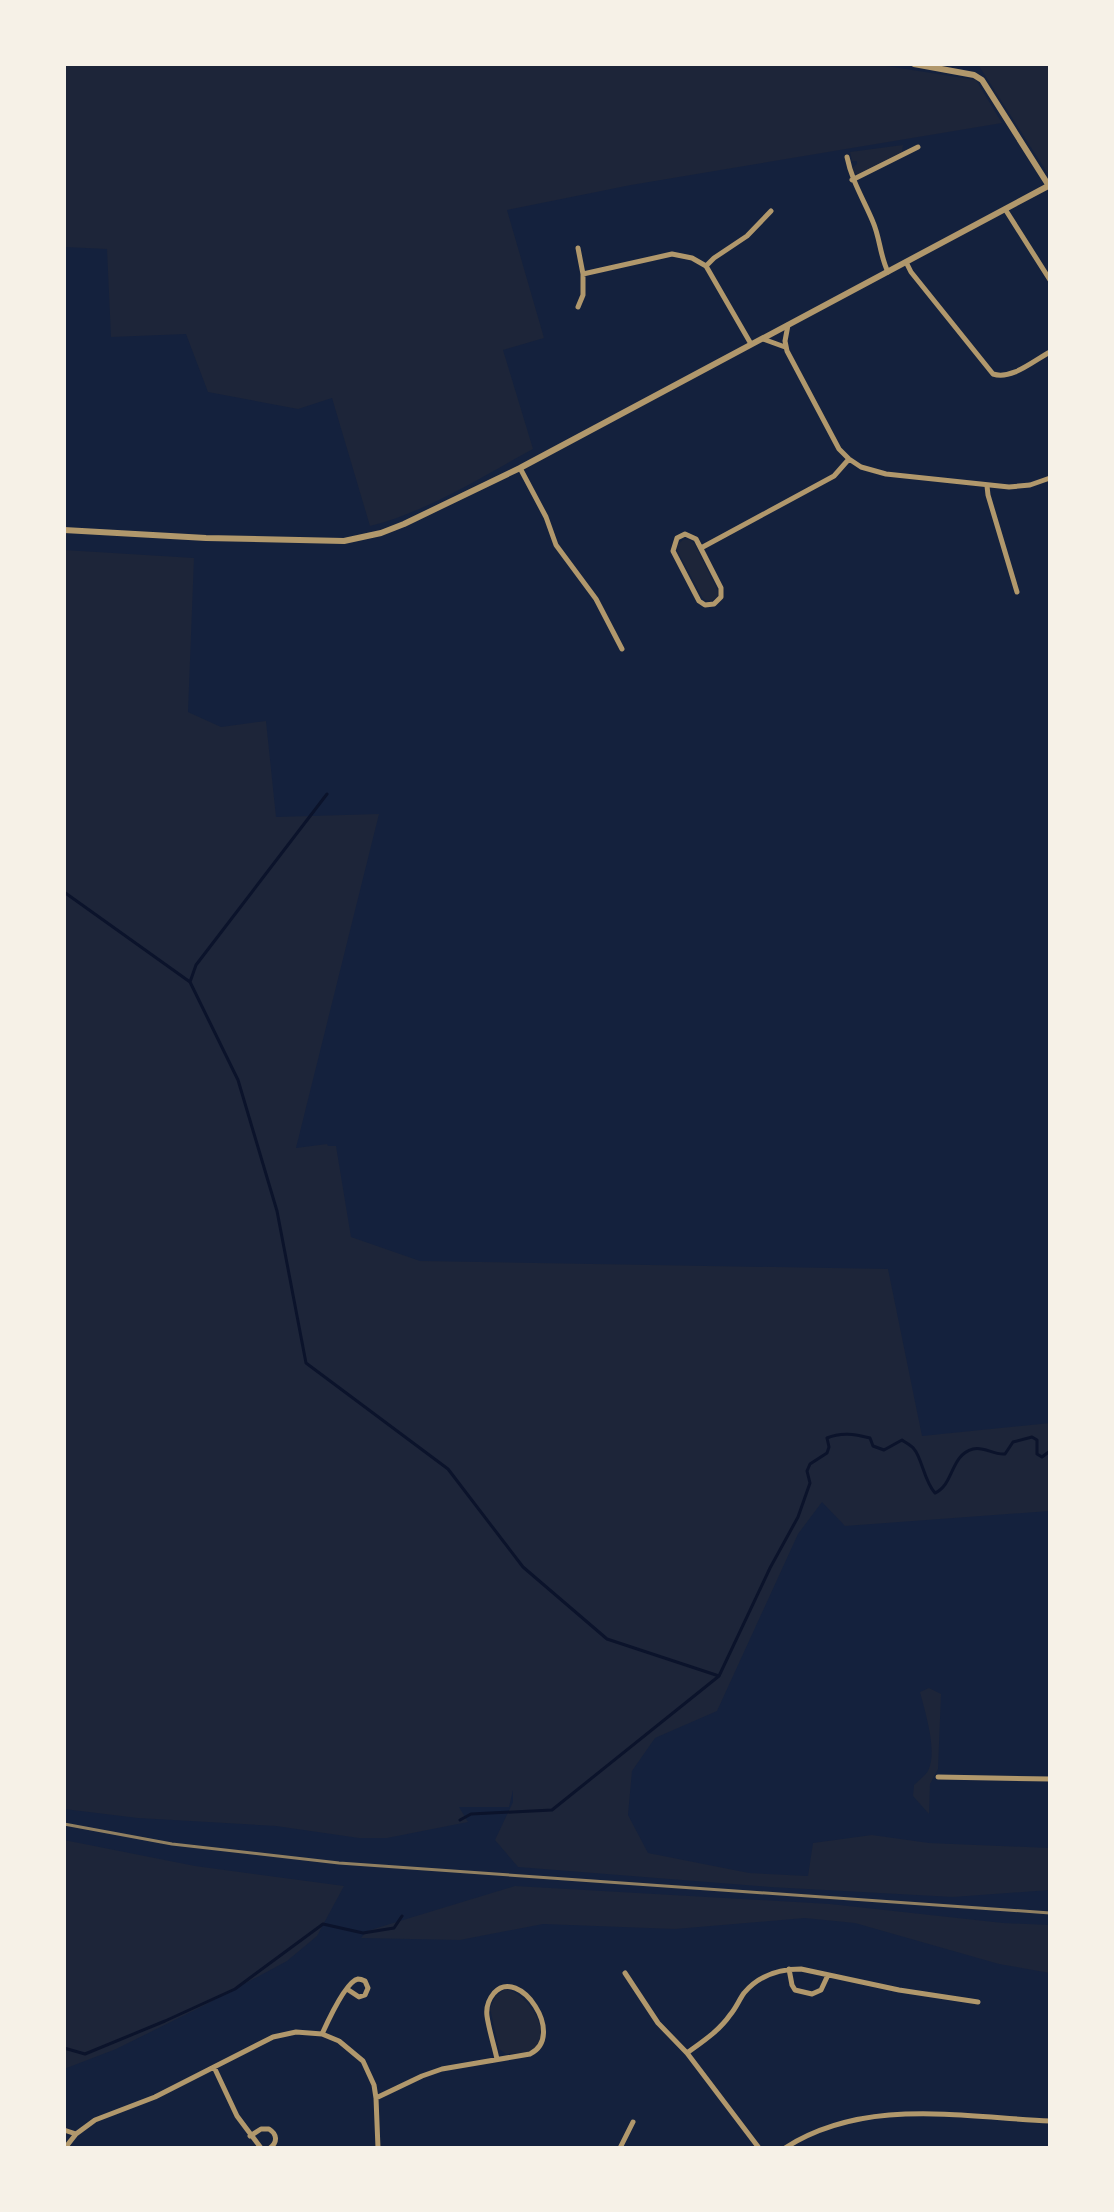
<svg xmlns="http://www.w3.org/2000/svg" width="1114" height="2212" font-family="Mulish,sans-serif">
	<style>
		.green { fill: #1d2539 }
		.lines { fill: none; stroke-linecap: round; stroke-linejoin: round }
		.stream { stroke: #0b132b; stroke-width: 3 }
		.minor { stroke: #b1986c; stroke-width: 5 }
		.tertiary { stroke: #b1986c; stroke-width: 6 }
		.rail { stroke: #918062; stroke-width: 3 }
	</style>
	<rect width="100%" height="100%" fill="#14213d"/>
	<path class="green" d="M64,64H874L976,80L1002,123L631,185L507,210L544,338L503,350L533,449C481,477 427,512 370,526L332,398L298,409L208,392L186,334L111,337L107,249L64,247Z
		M966,64H1050V173L1048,174L979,66Z
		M903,145L902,152L858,174L853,173V167L857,164V161H852L850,152Z
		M684,539L690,540L694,543L717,589L718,596L712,601L705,600L702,597L677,550L678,544Z
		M64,550L194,558L188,712L221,727L266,721L276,817L379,814L296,1148L327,1144L328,1146H336L351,1237L420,1261L888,1269L922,1436L1050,1423V1511L845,1526L822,1502L798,1534L717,1711L655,1738L632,1771L628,1815L648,1853L749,1873L808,1876L813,1843L872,1835L929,1843L1050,1848V1890L953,1897L770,1887L518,1867L495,1840L513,1802V1790L509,1807H459L468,1822L387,1838H359L276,1826L138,1818L64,1809Z
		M929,1688L941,1694L938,1769L930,1784L929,1814L913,1796L914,1785C919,1780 925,1776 928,1771C938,1751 925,1712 920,1692Z
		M64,1840L195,1866L344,1886L317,1936L287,1961L203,2006L116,2049L64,2069Z
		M515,1886L830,1904L1003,1923L1050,1925V1973L999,1964L855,1923L805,1918L675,1929L543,1924L460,1940L361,1938L367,1931Z
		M505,1989C531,1993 556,2041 531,2051C524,2054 513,2053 506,2054L499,2049L490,2008L496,1996Z"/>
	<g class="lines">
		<path class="stream" d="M64,892L190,982L238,1080L277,1211L306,1363L448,1469L523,1567L607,1639L719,1676L770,1568L798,1517L810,1483L807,1471L810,1464L827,1453L829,1447L827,1438C841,1432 854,1434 870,1438L873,1446L884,1450L902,1440C906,1443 911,1445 914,1449C922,1458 924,1481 935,1493C954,1485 950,1455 973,1449C984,1446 993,1455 1005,1454L1013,1442L1032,1437L1037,1440V1454L1042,1457L1050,1451
			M190,982L196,965L327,794
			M460,1820L471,1814L552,1810L719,1676
			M64,2048L85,2054L165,2021L235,1989L323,1924L363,1933L394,1928L402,1916"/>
		<path class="minor" d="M847,157C852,182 864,200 873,222C880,238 880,256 888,272
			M852,180L918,147
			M1005,209L1050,280
			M578,248L583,274L672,254L692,258L706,266L714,258L747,236L771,211
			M906,262L911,272L993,374C1012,380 1033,361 1050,352
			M706,266L751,344
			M578,307L583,295V274
			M788,325L785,341L787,351L839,449L849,459L861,467L886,474L1009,487L1030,485L1050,478
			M763,339L785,347
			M520,468L546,517L556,545L596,599L622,649
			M987,486L988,495L1017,592
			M685,534L696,539L721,588V597L714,604L705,605L699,601L673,551L677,538Z
			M701,548L834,476L849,459
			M938,1777L1050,1779
			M789,1969L792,1985L795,1990L812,1994L821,1990L828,1975
			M625,1973L658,2023L687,2053L759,2148
			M322,2034C327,2023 346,1981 358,1979C361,1979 363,1980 365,1981L368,1988L365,1995L359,1997L347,1989
			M687,2053C702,2042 719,2031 730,2015C736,2008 739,2000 744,1993C759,1975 779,1969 801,1969L899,1990L978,2002
			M214,2067L237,2116L261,2148
			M376,2098L422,2076L442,2069L530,2054C567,2036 519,1965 494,1993C489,1999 486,2008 487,2016C489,2030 494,2045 497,2059
			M64,2130L76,2134
			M250,2136L261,2129H269C277,2134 278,2142 270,2148
			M65,2148L76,2134L95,2120L155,2097L273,2037L296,2032L322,2034L339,2041L363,2061L374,2085L376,2098L378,2148
			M620,2148L633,2122
			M785,2148C865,2097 960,2117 1050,2121"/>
		<path class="tertiary" d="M914,64L974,75L982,80L1049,186
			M64,530L206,538L344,541L381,533L404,524L520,468L1050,185"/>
		<path class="rail" d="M64,1824L172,1844L339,1863L1050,1913"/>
	</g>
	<rect width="1114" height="2212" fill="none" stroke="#f6f1e7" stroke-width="132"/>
</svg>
